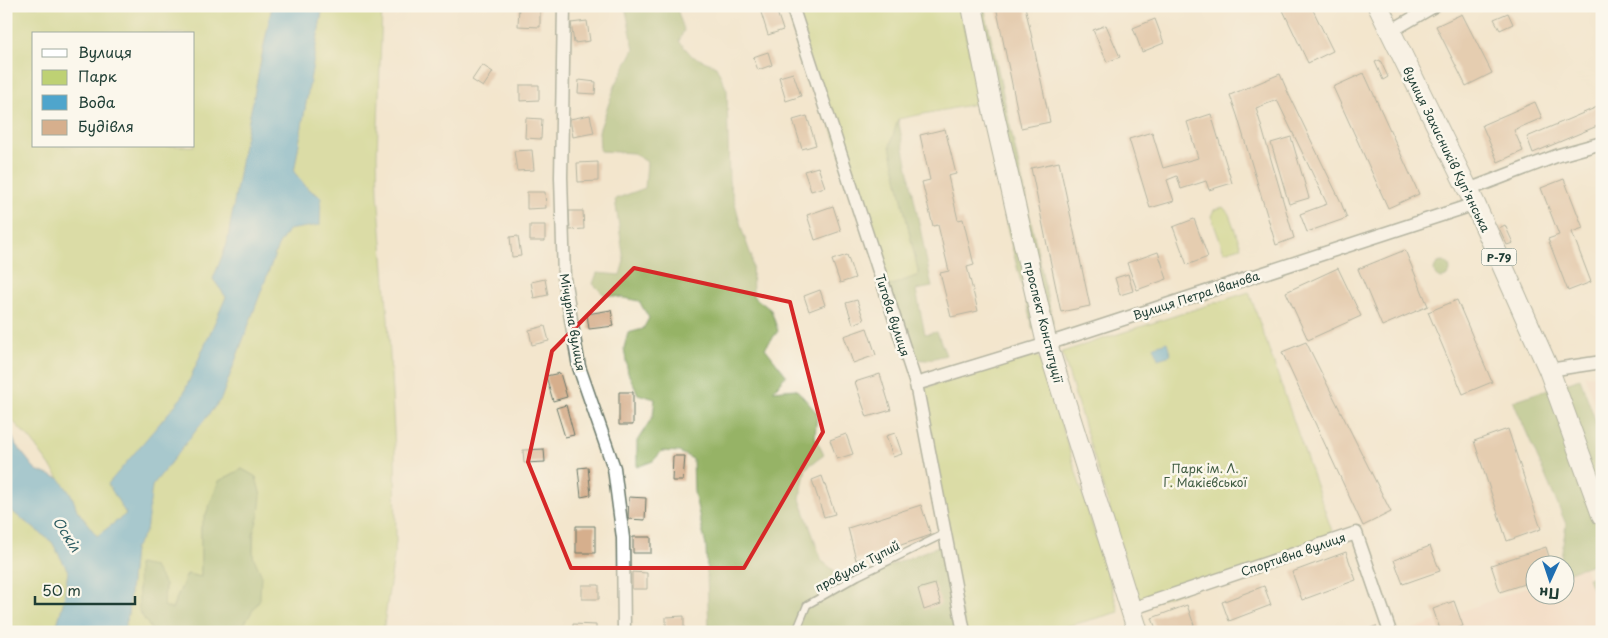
<svg xmlns="http://www.w3.org/2000/svg" width="1608" height="638" font-family="'Playpen Sans',sans-serif">
	<style>
		.built { fill: #f4d4bf }
		.green { fill: #bed174; stroke: #6e8754; fill-rule: evenodd }
		.forest { fill: #96b366; stroke: #5a784d }
		.water { fill: #4fa5cc; stroke: #377180 }
		.building { fill: #d6af8d }
		.lines { fill: none; stroke-linecap: round; stroke-linejoin: round }
		.lane-casing { stroke: #69786a; stroke-width: 9 }
		.street-casing { stroke: #69786a; stroke-width: 15 }
		.primary-casing { stroke: #69786a; stroke-width: 22 }
		.lane { stroke: #fff; stroke-width: 6 }
		.street { stroke: #fff; stroke-width: 12 }
		.primary { stroke: #fff; stroke-width: 20 }
		.marked { fill: none; stroke: #d62828; stroke-width: 4; stroke-linejoin: round }
		.labels { text-anchor: middle; dominant-baseline: central; stroke-width: 5; stroke-linejoin: round; paint-order: stroke }
		.shield { fill: #fbf7ec; stroke: #61756b; stroke-width: 1 }
		.shield-label { font-size: 11px; font-weight: bold; fill: #1f3d34 }
		.street-label { font-size: 12px; fill: #1f3d34; stroke: #fbf7ec }
		.park-label { font-size: 12px; fill: #3f5b41; stroke: #fbf7ec }
		.water-label { font-size: 14px; font-style: italic; fill: #2d5c62; stroke: #fbf7ec }
	</style>
	<rect width="100%" height="100%" fill="#fbf7ec"/>
	<filter id="ink" filterUnits="userSpaceOnUse"><feTurbulence type="fractalNoise" baseFrequency=".02" numOctaves="2"/><feDisplacementMap in="SourceGraphic" scale="10" xChannelSelector="R" yChannelSelector="G"/><feConvolveMatrix kernelMatrix="1 2 1 2 8 2 1 2 1" color-interpolation-filters="sRGB"/></filter>
	<filter id="wash" filterUnits="userSpaceOnUse"><feTurbulence type="fractalNoise" baseFrequency=".0096" numOctaves="4" result="noise"/><feDisplacementMap in="SourceGraphic" scale="20" xChannelSelector="R" yChannelSelector="G"/><feGaussianBlur stdDeviation="1.12" result="paint"/><feColorMatrix in="noise" values="0 0 0 0 0 0 0 0 0 0 0 0 0 0 0 0 0 1.4 0 .05"/><feComposite in="paint" operator="in"/></filter>
	<g filter="url(#wash)">
		<rect width="100%" height="100%" fill="#f3e6cd"/>
		<path class="built" d="M1584,375L1602,376V424Z
			M1584,566L1602,615V632H1406L1535,584L1536,596H1566V573Z"/>
		<path class="green" d="M6,6H272L244,145L227,244L213,279L226,297L182,397L109,484L126,514L97,537L77,510L72,496L31,440L6,414ZM34,34H194V146H34Z
			M323,6H382L377,156L378,193L388,319L395,450L396,542L383,632H238L253,556L256,477L242,469L219,481L201,527V577L187,574L172,609L164,606L165,585L139,611L153,632H124L128,614L134,549L146,531L152,486L221,399L278,246L288,230L321,197L308,189L294,172Z
			M792,6H959L980,103L898,119L890,146L919,275L884,288Z
			M1223,207L1229,214L1241,247L1224,252L1211,216L1214,210Z
			M1249,292L1335,540L1139,606L1062,352Z
			M1035,354L1042,361L1119,612L1046,632H964L919,402L925,388L1017,357Z
			M6,507L52,542L68,571L64,600L55,632H6Z"/>
		<path class="forest" d="M625,6H676L684,30L679,41L692,56L716,66L727,90L729,181L743,233L752,258L753,296L771,310L778,331L765,348L786,375L773,391L796,389L817,413L815,437L824,455L806,468L800,499L822,561L849,582L946,543L966,632H709L706,546L694,492L693,459L679,452L662,451L653,461L637,467V441L653,416L655,399L638,394L628,373L624,348L628,333L643,329L649,318L639,301L603,294L593,284L597,273L620,275L624,261L615,199L645,188L647,162L633,153L600,151L599,131L615,86L634,49Z
			M959,6H984L1053,323L1033,330L1009,235Z
			M898,119L932,287L916,290L925,334L937,332L946,355L927,360L907,359L884,288L919,275L890,146Z
			M1434 270a8 8 0 1 1 16 0a8 8 0 1 1-16 0Z
			M1580,378L1602,439V561L1566,573V566L1560,565L1566,524L1513,401Z
			M242,469L256,477L261,496L259,515L253,534V556L261,574L260,599L239,632H153L139,611L138,564L154,567L165,585L164,606L172,609L187,574L201,577V527L219,481Z
			M1602,574V615L1588,578Z"/>
		<path class="water" d="M272,6H323L294,172L308,189L321,197L320,225L288,230L278,246L221,399L152,486L146,531L134,549L128,614L124,632H55L64,600L68,571L52,542L6,507V422L16,445L36,470L60,479L72,496L77,510L97,536L126,514L108,484L182,397L226,297L213,279L227,244L244,145Z
			M1167,342L1171,355L1158,359L1154,346Z"/>
		<g id="blocks">
			<path class="building" d="M519,6H540V27L518,26Z
				M759,6H775L783,30L768,35Z
				M996,6H1025L1050,122L1021,128Z
				M1281,6H1311L1333,51L1308,63Z
				M1508,13L1513,24L1500,30L1494,19Z
				M1462,14L1492,73L1466,86L1436,26Z
				M1155,19L1164,43L1142,52L1133,28Z
				M587,21L590,41L574,43L571,23Z
				M1106,25L1120,57L1107,62L1093,30Z
				M768,52L772,65L758,70L753,57Z
				M1380,60L1388,77L1383,80L1375,62Z
				M482,65L493,72L483,87L472,80Z
				M793,73L801,96L786,101L779,77Z
				M1364,73L1419,194L1388,208L1333,87Z
				M1280,74L1289,95L1340,200L1347,218L1307,232L1300,214L1327,204L1277,100L1256,108L1294,238L1276,245L1237,115L1230,95Z
				M579,80L596,82L595,94L578,93Z
				M520,85H539V100L520,101Z
				M1535,102L1542,118L1514,130L1523,151L1498,162L1482,125Z
				M1602,105V124L1533,153L1527,137Z
				M1211,114L1232,183L1209,190L1206,181L1181,189L1177,176L1167,180L1174,201L1150,208L1129,139L1152,132L1163,168L1198,158L1187,122Z
				M590,115L594,133L573,137L570,119Z
				M807,116L816,145L802,149L793,120Z
				M526,118L542,119L541,139L525,138Z
				M945,129L956,174L948,176L958,220L963,219L974,265L967,267L978,311L951,317L940,273L949,271L938,225L933,226L922,182L930,180L920,135Z
				M1291,137L1309,198L1289,204L1271,143Z
				M532,150L534,170L517,171L514,151Z
				M598,162V181L578,182L577,163Z
				M1059,162L1090,306L1061,312L1031,168Z
				M818,167L825,187L811,191L804,171Z
				M1564,179L1583,228L1572,232L1591,282L1568,291L1548,239L1559,235L1541,188Z
				M527,192H545L546,208L527,209Z
				M833,206L841,231L815,240L807,215Z
				M569,211H583L584,229L570,230Z
				M1194,219L1208,257L1187,265L1173,227Z
				M530,225H545V241H530Z
				M1505,225L1513,243L1507,245L1499,228Z
				M518,236L521,256L512,257L510,237Z
				M1405,250L1428,306L1382,326L1358,269Z
				M1158,252L1167,279L1137,290L1127,263Z
				M847,255L855,278L840,283L832,260Z
				M1338,268L1361,316L1308,340L1286,292Z
				M1128,274L1133,291L1120,295L1115,278Z
				M545,279L548,295L534,298L531,282Z
				M820,290L825,305L809,311L804,296Z
				M857,300L864,320L853,324L846,303Z
				M1457,300L1492,382L1463,394L1428,312Z
				M611,310L614,326L589,329L587,314Z
				M545,326L549,341L532,345L529,330Z
				M867,328L876,355L853,363L844,336Z
				M1306,342L1391,512L1363,526L1282,352Z
				M560,373L567,397L553,401L546,376Z
				M880,374L891,410L867,417L855,382Z
				M619,392H633V425H619Z
				M566,405L574,435L565,437L556,408Z
				M1508,429L1541,529L1507,541L1474,441Z
				M895,433L902,454L893,457L886,436Z
				M846,434L853,454L837,459L830,440Z
				M544,449L545,462L524,463L523,450Z
				M673,456H685L683,481H672Z
				M588,467L591,495L581,497L578,468Z
				M822,476L835,514L824,517L812,480Z
				M629,497L646,498L645,520L628,519Z
				M921,505L931,535L856,560L848,528Z
				M576,526H595V553H576Z
				M633,537H651V553H633Z
				M1430,546L1440,571L1403,584L1394,560Z
				M1546,547L1552,566H1536V580L1500,592L1491,565Z
				M1346,552L1356,580L1302,600L1292,572Z
				M632,572L647,573V589H632Z
				M935,584L941,604L924,610L918,589Z
				M582,585H599V599H582Z
				M1264,586L1271,605L1229,621L1222,602Z
				M1454,601L1463,626L1448,632H1441L1433,609Z
				M1187,605L1194,625L1176,632H1157L1152,618Z
				M684,616V632H666V617Z
				M573,624L596,625V632H573Z
				M1376,626L1378,632H1360Z"/>
		</g>
	</g>
	<g filter="url(#ink)">
		<use href="#blocks" fill-opacity="0" stroke="#69786a" stroke-width="1"/>
		<g class="lines">
			<defs>
				<path id="lane" d="M796,632L807,605L858,576L944,534"/>
				<path id="street" d="M564,6L561,177L564,278L579,367L614,468L623,538L624,632
					M792,6L916,384L964,632
					M1391,31L1434,6
					M1468,190L1559,155L1602,143
					M1549,370L1602,362
					M916,384L1047,344L1475,204
					M1131,609L1356,533L1390,632"/>
				<path id="primary" d="M972,6L991,101L1047,344L1138,632
					M1378,6L1475,204L1549,370L1602,515"/>
			</defs>
			<use href="#lane" class="lane-casing"/>
			<use href="#street" class="street-casing"/>
			<use href="#primary" class="primary-casing"/>
			<use href="#lane" class="lane"/>
			<use href="#street" class="street"/>
			<use href="#primary" class="primary"/>
		</g>
	</g>
	<path d="M0 0H1608V638H0ZM634,268L790,302L823,432L744,568H571L528,462L552,351Z" fill="#f3e6cd" fill-opacity=".55" fill-rule="evenodd"/>
	<path class="marked" d="M634,268L790,302L823,432L744,568H571L528,462L552,351Z"/>
	<g class="labels">
		<rect class="shield" x="1481.5" y="248.5" width="35" height="17" rx="4"/>
		<g class="shield-label">
			<text x="1499" y="257">Р-79</text>
		</g>
		<g class="street-label">
			<text transform="translate(1447 149) rotate(64)">вулиця Захисників Куп'янська</text>
			<text transform="translate(1196 295) rotate(-18)">Вулиця Петра Іванова</text>
			<text transform="translate(893 315) rotate(72)">Титова вулиця</text>
			<text transform="translate(573 322) rotate(80)">Мічуріна вулиця</text>
			<text transform="translate(1044 322) rotate(76)">проспект Конституції</text>
			<text transform="translate(1293 554) rotate(-19)">Спортивна вулиця</text>
			<text transform="translate(857 566) rotate(-28)">провулок Тупий</text>
		</g>
		<g class="park-label">
			<text x="1205" y="468">Парк ім. Л.<tspan x="1205" dy="14">Г. Макієвської</tspan></text>
		</g>
		<g class="water-label">
			<text transform="translate(67 534) rotate(57)">Оскіл</text>
		</g>
	</g>
	<rect width="1608" height="638" fill="none" stroke="#fbf7ec" stroke-width="25"/>
	<rect x="32" y="32" width="162" height="115" fill="#fbf7ec" stroke="#a3ada2"/>
	<rect x="42" y="49" width="25" height="8" fill="#ffffff" stroke="#a3ada2"/>
	<text x="78" y="58" font-size="15" fill="#1f3d34">Вулиця</text>
	<rect x="42" y="70" width="25" height="15" fill="#bed174" stroke="#a3ada2"/>
	<text x="78" y="82" font-size="15" fill="#1f3d34">Парк</text>
	<rect x="42" y="95" width="25" height="15" fill="#4fa5cc" stroke="#a3ada2"/>
	<text x="78" y="108" font-size="15" fill="#1f3d34">Вода</text>
	<rect x="42" y="120" width="25" height="15" fill="#d6af8d" stroke="#a3ada2"/>
	<text x="78" y="132" font-size="15" fill="#1f3d34">Будівля</text>
	<g transform="translate(1550 580) rotate(183)"><circle r="24" fill="#fbf7ec" stroke="#a3ada2"/>
	<path d="M0-4L9 19L0 12L-9 19Z" fill="#1f6fb2"/>
	<text y="-8" font-size="14" font-weight="bold" text-anchor="middle" fill="#1f3d34">Пн</text>
	</g>
	<path d="M35 596v8h100v-8" fill="none" stroke="#1f3d34" stroke-width="2.5"/>
	<text x="42" y="596" font-size="15" fill="#1f3d34" stroke="#fbf7ec" stroke-width="4" paint-order="stroke">50 m</text>
</svg>
